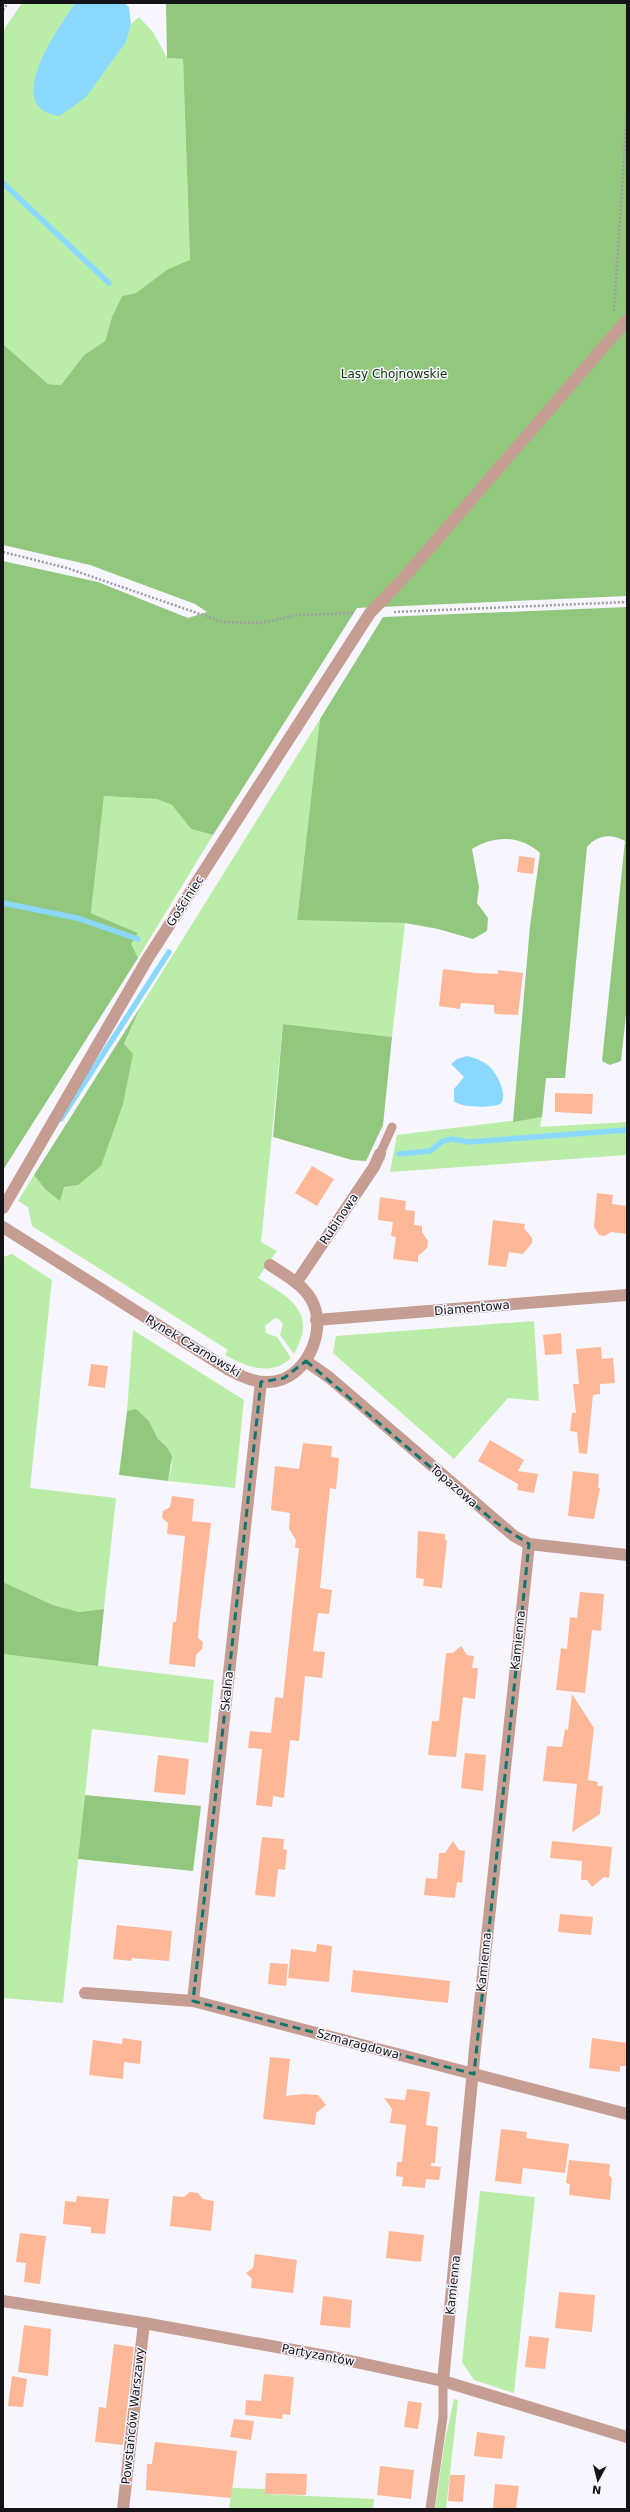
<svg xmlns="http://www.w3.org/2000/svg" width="630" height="2512" font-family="'DejaVu Sans',sans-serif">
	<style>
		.green { fill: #baeda7 }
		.forest { fill: #92c87e }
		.water { fill: #8bd8fe }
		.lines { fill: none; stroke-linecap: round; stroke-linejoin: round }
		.stream { stroke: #8bd8fe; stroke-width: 5.5 }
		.building { fill: #feb898 }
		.path { stroke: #9d9ca3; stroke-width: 2.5; stroke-dasharray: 2 2; stroke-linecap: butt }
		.service { stroke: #c69d92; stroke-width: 9 }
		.minor { stroke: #c69d92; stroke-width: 12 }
		.marked { fill: none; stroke: #0f766e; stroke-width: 3; stroke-dasharray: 8 5; stroke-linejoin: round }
		.labels { text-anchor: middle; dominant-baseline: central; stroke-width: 3; stroke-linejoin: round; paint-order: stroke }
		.park-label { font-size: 12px; fill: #103200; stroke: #f7f6fe }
		.street-label { font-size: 12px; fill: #141318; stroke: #f7f6fe }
	</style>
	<rect width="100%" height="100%" fill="#f7f6fe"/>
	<path class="green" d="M22,3H75L52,39L126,42L131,24L139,17L153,32L167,58L183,59L190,261L168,269L136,293L122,296L112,317L105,341L84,355L61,385L48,384L3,344V31Z
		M320,719L297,919L405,923L392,1037L283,1024L261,1242L277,1251L258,1278C290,1298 318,1312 294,1354L280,1335L283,1324L279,1319L275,1318L265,1326L266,1333L277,1337L291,1358C270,1377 247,1367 225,1355L228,1350L32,1226L28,1207L18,1201L34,1175L45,1189L78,1185L124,1045L141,1006Z
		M104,796L157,799L172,805L191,829L213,835L138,958L130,944L138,933L91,913Z
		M542,1117L540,1127L627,1122V1155L390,1172L397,1135Z
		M12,1254L52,1280L30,1488L116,1498L104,1609L79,1612L53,1605L3,1582V1257Z
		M534,1321L539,1401L508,1398L454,1459L333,1353L336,1336Z
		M133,1330L244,1400L235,1488L168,1481L172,1465L166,1446L158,1439L149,1421L136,1410L127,1411Z
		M3,1654L214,1680L208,1743L92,1729L63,2003L3,1998Z
		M480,2191L535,2197L514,2393L474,2380L462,2362Z
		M454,2399L458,2400L446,2509H435L445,2440Z
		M232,2488L265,2489V2494L374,2499L373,2509H229Z"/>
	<path class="forest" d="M166,3H627V596L357,608L213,835L191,829L172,805L157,799L104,796L91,913L138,933L131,944L138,958L3,1170V561L98,582L188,618L207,612L195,604L90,565L3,545V344L48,384L61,385L84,355L105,341L112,317L122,296L136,293L168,269L190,260L183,59L167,58Z
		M627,607V1005L621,1061L610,1065L602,1061L625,841C611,833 597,835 587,847L565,1078H546L542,1117L513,1122L530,926L540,853C520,835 494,835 472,849L479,887L477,903L488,918L487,931L473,939L438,929L405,923L297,920L320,719L383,617Z
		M141,1006L124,1044L133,1054L123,1104L101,1166L78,1185L64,1187L60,1201L45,1189L34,1175Z
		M283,1024L392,1037L383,1125L366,1161L352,1160L273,1137Z
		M136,1409L149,1421L158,1439L166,1446L172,1456L168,1481L119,1475L127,1411Z
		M3,1582L53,1605L79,1612L104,1609L98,1666L3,1654Z
		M85,1795L201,1806L193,1871L78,1859Z"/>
	<path class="water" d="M75,3H124L129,7L131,24L126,42L86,97L60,116C0,109 58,29 75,3Z
		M467,1056C475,1058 484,1061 490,1067C497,1074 509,1096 500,1104C492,1108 460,1108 454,1101V1089L464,1077L451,1064L457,1059Z"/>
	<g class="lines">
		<path class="stream" d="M3,183L109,283
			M3,903L77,918L138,939
			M61,1119L169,952
			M399,1154L430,1151L443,1141L452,1139L469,1142L627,1130"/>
	</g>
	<path class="building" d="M519,856L535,858L533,874L517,872Z
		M443,969L476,973L498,974V970L523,973L518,1015L496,1014L494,1012V1005L461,1003L460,1009L439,1006Z
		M555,1093L593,1094L592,1114L555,1112Z
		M312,1166L334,1179L317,1206L295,1193Z
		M597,1193L613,1195L612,1204L627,1206V1234L611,1232L605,1236L599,1235L594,1227Z
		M380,1197L406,1201L405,1210L415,1211L414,1225L422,1226V1232L428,1241L427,1248L418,1256V1262L393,1259L396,1237L391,1236L393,1222L378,1220Z
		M493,1220L525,1224L524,1228L532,1238V1243L523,1254L509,1252L506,1267L488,1265Z
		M561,1333L562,1354L545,1355L543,1335Z
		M601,1347L602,1359L613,1358L615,1383L600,1384V1394L593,1395L587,1454L579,1453L577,1432L570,1431L572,1413H576L573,1384H579L576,1349Z
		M91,1364L108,1366L105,1388L88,1386Z
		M490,1440L524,1460L518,1471L538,1474L534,1493L517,1490L518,1484L478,1461Z
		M303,1443L332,1446L331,1457L339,1458L336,1489L330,1488L320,1588L332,1590L329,1614L318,1613L313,1651L325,1652L322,1678L305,1676L299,1741L290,1740L284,1798L273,1796L272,1807L256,1805L262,1749L248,1748L250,1731L271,1733L275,1697L283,1698L299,1548H295L296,1540L289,1529L290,1513L271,1510L275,1466L299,1469Z
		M573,1471L599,1474L598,1488H600L594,1519L568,1516Z
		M172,1496L194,1499L192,1521L211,1523L199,1624L198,1638L203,1642L202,1649L196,1655L195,1667L169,1664L173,1622H176L185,1536L167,1534L168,1523L162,1518L163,1511L170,1507Z
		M418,1531L445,1534V1540H447L442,1588L423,1586L424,1579L416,1578Z
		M580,1592L604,1594L601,1631L592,1630L585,1693L556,1690L561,1648L567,1649L570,1617L577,1618Z
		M461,1646L467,1655L474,1656L472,1668H478L475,1699L463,1697L456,1757L428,1755L432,1721H439L446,1653H453Z
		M572,1694L594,1728L588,1780L598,1782L597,1786H603L600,1814L572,1832L577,1784L543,1781L547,1746L562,1747L565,1729L568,1730Z
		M465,1753L486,1755L483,1791L461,1788Z
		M158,1755L189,1759L185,1795L154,1792Z
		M262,1837L284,1839L283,1849L287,1850L285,1870L278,1869L275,1897L255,1895Z
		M453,1841L459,1850L465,1851L462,1883L457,1882L455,1898L424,1895L426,1878L437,1879L439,1853H445Z
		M552,1841L612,1847L609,1878L604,1877L592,1887L587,1880H581L582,1861L550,1858Z
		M560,1914L593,1917L591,1935L558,1932Z
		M117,1925L172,1931L169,1961L132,1958L131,1961L113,1959Z
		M317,1944L332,1946L329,1982L288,1978L291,1949L316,1952Z
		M270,1963L288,1964L286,1986L268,1984Z
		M353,1970L450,1981L448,2003L351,1992Z
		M123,2038L142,2041L140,2064L124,2062L123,2079L89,2075L93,2040L122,2044Z
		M592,2038L627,2043V2066H620V2072L589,2068Z
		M270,2057L290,2059L286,2096L303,2094L318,2095L326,2105L316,2113L315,2125L263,2119Z
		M407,2089L430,2092L426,2125L438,2127L435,2163H431V2166L441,2167L439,2180L426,2179L425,2188L402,2186L403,2177L396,2176L397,2162H402L406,2125L390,2123L392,2109L384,2098L405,2100Z
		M501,2129L527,2132L526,2138L569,2144L565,2173L523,2168L521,2184L495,2181Z
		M569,2160L610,2164L609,2175L612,2178L610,2200L569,2195L570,2184L566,2183Z
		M190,2192L198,2193L203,2199L214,2201L211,2231L170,2226L173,2196L184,2197Z
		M77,2196L109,2199L105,2234L91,2233V2227L63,2224L65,2201L76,2202Z
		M389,2231L424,2235L421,2262L386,2258Z
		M20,2233L46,2236L40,2284L24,2282L26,2263L16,2262Z
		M255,2254L297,2260L293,2293L251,2288L252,2279L246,2273L253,2268Z
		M559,2292L595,2295L592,2332L555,2328Z
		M323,2296L352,2300L350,2328L320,2325Z
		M24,2325L51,2329L48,2376L18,2372Z
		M529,2336L549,2338L545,2369L525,2367Z
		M114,2344L134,2347L123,2445L95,2442L99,2407L106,2408Z
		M264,2374L294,2377L290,2415L283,2414L282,2419L245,2415L246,2400L261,2401Z
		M12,2376L27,2379L23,2407L8,2406Z
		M408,2401L422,2403L418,2429L404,2427Z
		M234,2419L254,2421L251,2440L230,2437Z
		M477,2432L505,2436L502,2459L474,2456Z
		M155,2442L237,2451L231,2498L146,2490L147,2464H152Z
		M380,2466L414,2470L411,2499L377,2495Z
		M266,2473L307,2474L306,2495L265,2494Z
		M450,2475H465L463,2502L448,2501Z
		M495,2484L519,2486L516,2509H493Z"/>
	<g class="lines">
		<path class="path" d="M3,10L8,3
			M614,311L627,112
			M3,552L67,568L223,622L260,623L299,615L353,613
			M394,612L627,602"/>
		<path class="service" d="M380,1154L392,1127
			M430,2509L443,2417V2381"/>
		<path class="minor" d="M3,1208L148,958L370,613L401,581L627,320
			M3,1227L229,1370C241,1376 255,1383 269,1382C305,1381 327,1333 313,1303C305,1285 285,1275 270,1265
			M296,1283L374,1167L380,1154
			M316,1320L627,1295
			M306,1361L330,1378L514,1536L529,1544L627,1555
			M85,1993L193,2001L627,2114
			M193,2001L261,1382
			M3,2301L144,2323L337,2358L443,2381L627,2437
			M443,2381L475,2049L529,1544
			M123,2509L144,2323"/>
	</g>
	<path class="marked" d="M306,1361L495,1522L529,1544L474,2074L193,2001L261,1382L284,1378Z"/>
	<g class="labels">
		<g class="park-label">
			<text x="394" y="374">Lasy Chojnowskie</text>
		</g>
		<g class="street-label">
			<text transform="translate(185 901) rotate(-57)">Gościniec</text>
			<text transform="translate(339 1219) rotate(-56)">Rubinowa</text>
			<text transform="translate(472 1308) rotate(-5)">Diamentowa</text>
			<text transform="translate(193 1346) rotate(31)">Rynek Czarnowski</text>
			<text transform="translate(454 1486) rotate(41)">Topazowa</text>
			<text transform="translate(518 1640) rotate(-84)">Kamienna</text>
			<text transform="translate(227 1691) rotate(-84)">Skalna</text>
			<text transform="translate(484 1962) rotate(-84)">Kamienna</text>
			<text transform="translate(358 2044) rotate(15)">Szmaragdowa</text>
			<text transform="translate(453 2285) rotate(-84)">Kamienna</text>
			<text transform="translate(318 2355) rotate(11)">Partyzantów</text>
			<text transform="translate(133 2416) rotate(-84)">Powstańców Warszawy</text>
		</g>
	</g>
	<rect width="630" height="2512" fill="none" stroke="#141318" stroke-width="8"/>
	<g transform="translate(598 2480) rotate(187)" stroke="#f7f6fe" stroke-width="3" paint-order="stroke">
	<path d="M0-3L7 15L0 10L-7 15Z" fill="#141318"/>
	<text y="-6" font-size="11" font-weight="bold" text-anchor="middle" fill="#141318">N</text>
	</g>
</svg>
